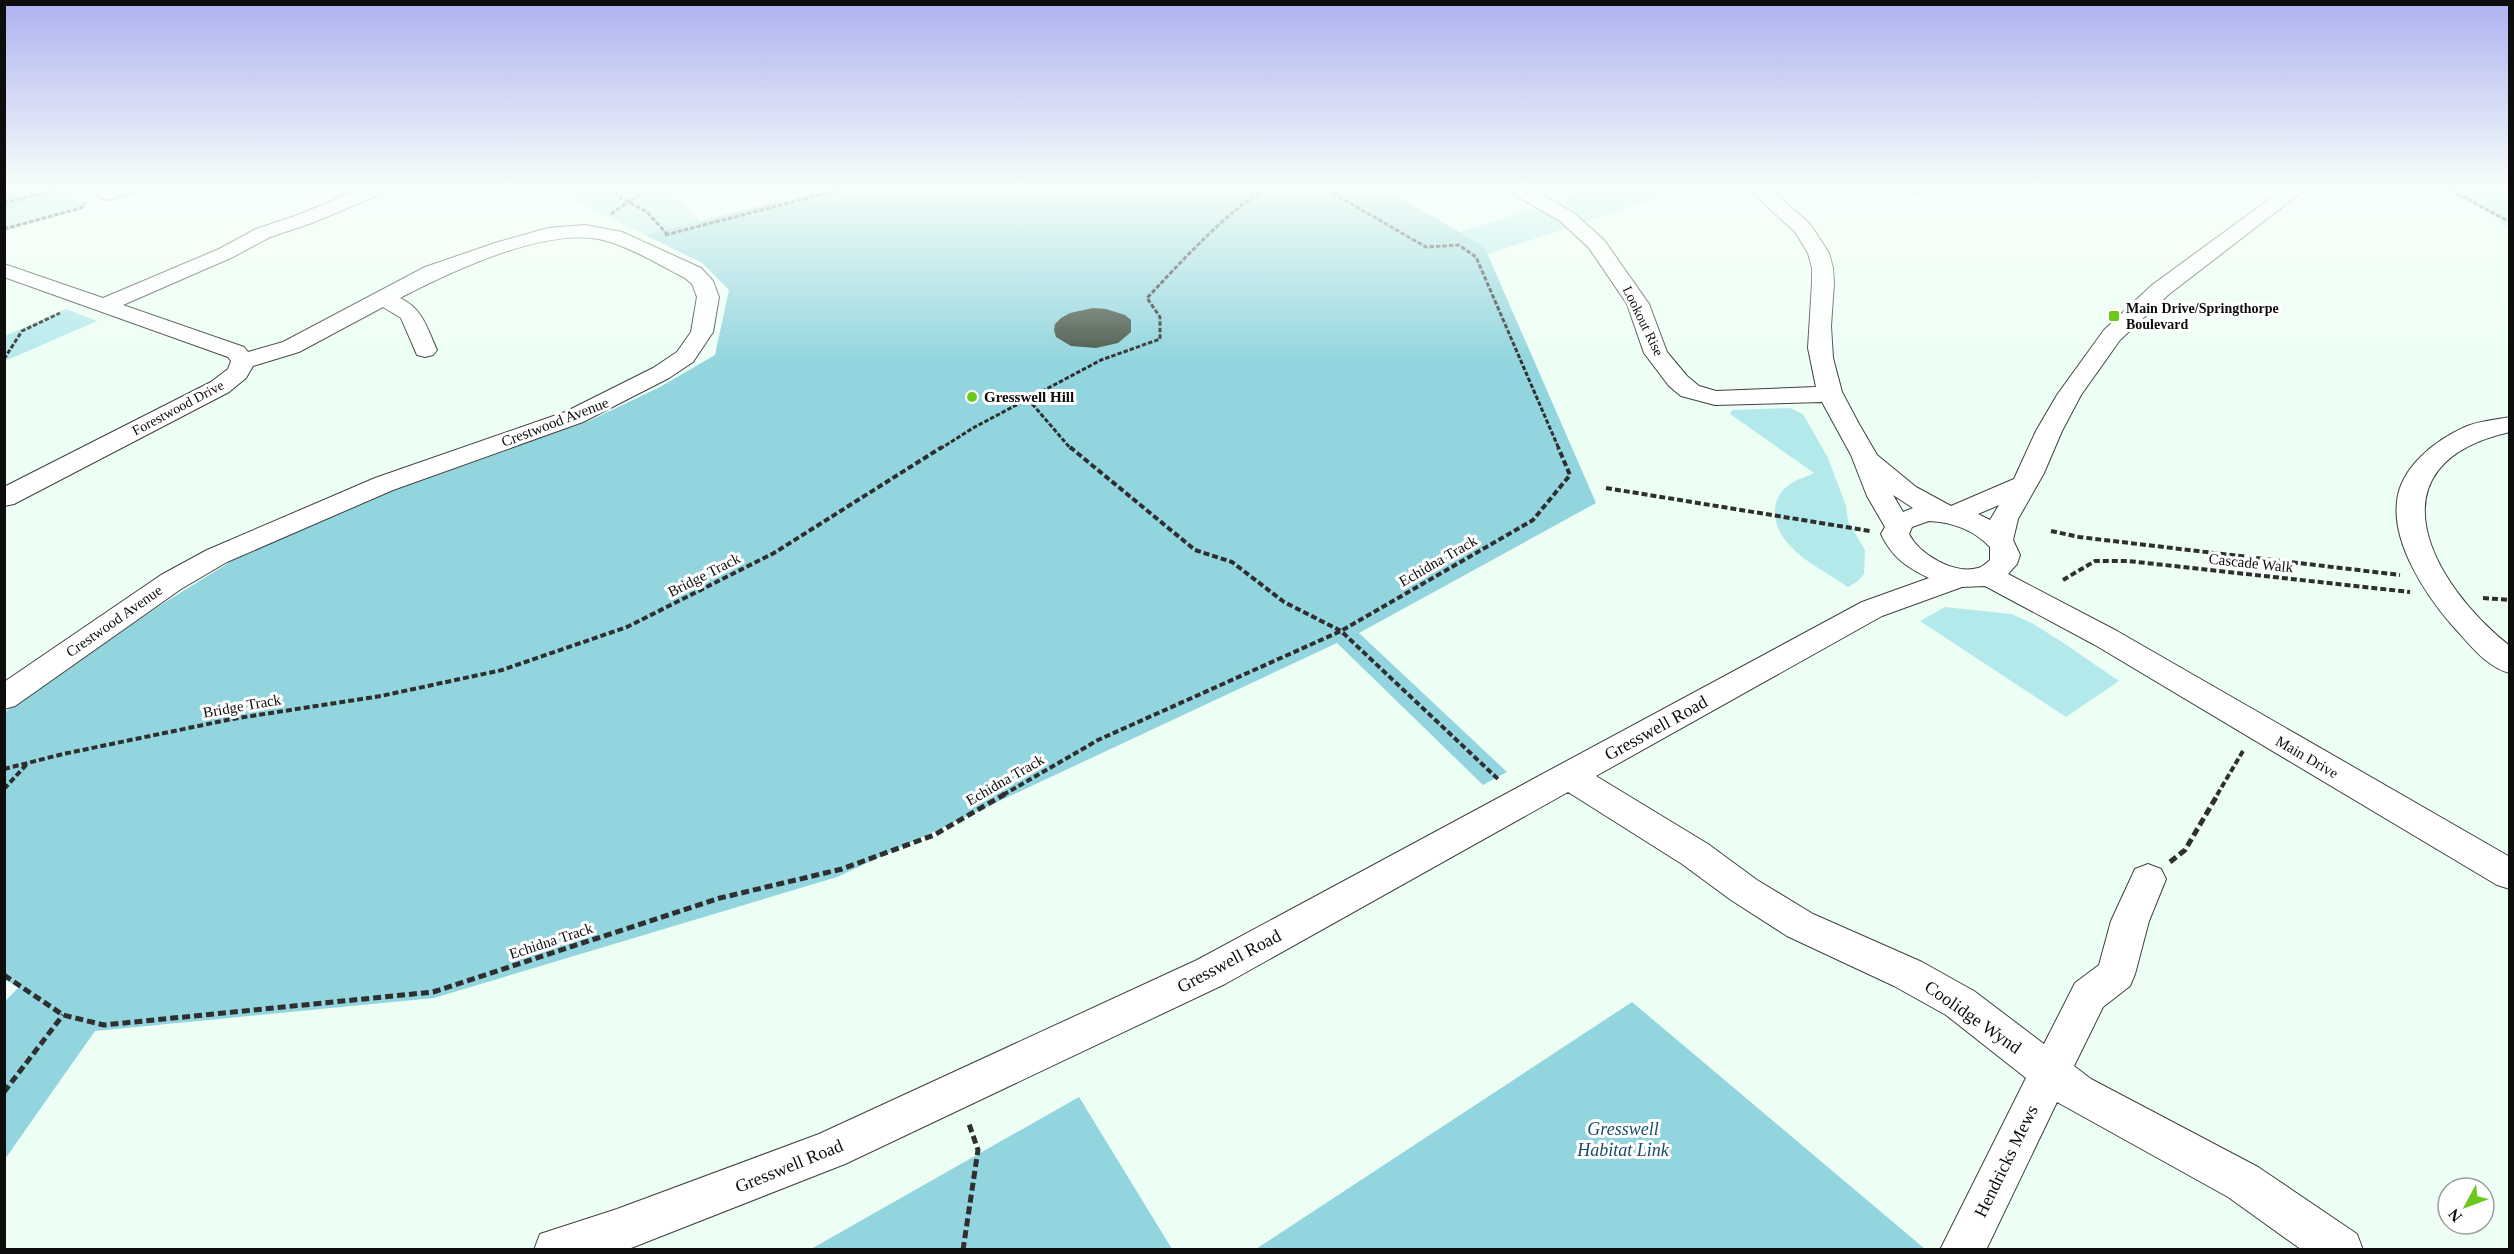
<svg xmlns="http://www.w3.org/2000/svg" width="2514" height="1254" font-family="Georgia,serif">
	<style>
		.green { fill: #b4e9ec }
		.forest { fill: #92d5de }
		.building { fill: #495749 }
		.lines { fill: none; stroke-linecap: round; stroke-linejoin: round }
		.street-casing { stroke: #404040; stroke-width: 2 }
		.path-far2 { stroke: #2f2f2f; stroke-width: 3; stroke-dasharray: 4.5 2; stroke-linecap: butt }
		.path-far1 { stroke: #2f2f2f; stroke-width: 4; stroke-dasharray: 6 3; stroke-linecap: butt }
		.path { stroke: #2f2f2f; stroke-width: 5; stroke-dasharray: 8 4; stroke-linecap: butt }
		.street { fill: #fff; fill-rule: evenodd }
		.poi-dot { fill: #6cc71b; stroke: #fff; stroke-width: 2 }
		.labels { text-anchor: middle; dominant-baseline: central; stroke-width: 6; stroke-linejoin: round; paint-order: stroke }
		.far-poi-label { font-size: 14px; font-weight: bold; fill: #0d0d0d; stroke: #fff; text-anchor: start }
		.far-street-label { font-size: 14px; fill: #0d0d0d; stroke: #fff }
		.poi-label { font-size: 15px; font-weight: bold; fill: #0d0d0d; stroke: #fff; text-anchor: start }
		.street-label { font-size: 15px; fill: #0d0d0d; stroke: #fff }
		.near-street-label { font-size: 18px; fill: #0d0d0d; stroke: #fff }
		.near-park-label { font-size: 18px; font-style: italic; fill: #194c6a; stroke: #fff }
	</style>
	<rect width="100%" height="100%" fill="#edfff4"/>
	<path class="green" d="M557,187H665L700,221L645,235L586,206Z
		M1596,187H1691L1488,254L1484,246L1461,232Z
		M2437,187H2509V229L2488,212Z
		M69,192L88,207L5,231V210Z
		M66,309L97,321L5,361V336Z
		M1790,408L1803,414L1828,458L1846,506L1848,521L1865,550L1864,574L1858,581L1848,587C1822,569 1776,549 1775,513C1774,502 1780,491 1789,485C1797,479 1806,477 1814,473L1730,414L1732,410Z
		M1945,607L2011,614L2032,623L2062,642L2119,681L2066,717L1920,621Z"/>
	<path class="forest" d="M5,187H88L5,210Z
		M835,187H1381L1484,246L1596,503L1359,633L1507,772L1483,785L1337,643L837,877L434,998L95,1031L5,1159V1001L19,987L5,980V712L159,606L235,559L333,512L589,421L660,387L715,355L729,290L702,263L645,235Z
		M1632,1002L1925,1249H1256Z
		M1079,1097L1172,1249H811Z"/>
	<path class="building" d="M1093,308L1106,309L1125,315L1131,320V332L1118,343L1096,348L1071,346L1056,337L1054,330L1055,324L1061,318L1070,313Z"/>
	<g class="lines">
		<defs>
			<path id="street" d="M112,187H145L142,191L107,200L100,198L97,194L100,190Z
				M365,187H391L388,191L312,223L270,237L233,257L123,305L244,347L248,352L283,342L425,267L495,243L548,228L585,225L622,232L701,268L713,281L719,297L713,332L693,362L669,378L583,422L393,490L227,562L181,589L15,706L4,709V682L161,575L207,550L375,478L565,412L653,368L677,352L691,332L697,297L692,284L685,278C661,266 636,250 610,242C554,222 450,272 400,298C423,309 427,328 437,350L433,355L425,357L417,355L401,318L383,307L299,352L253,366L246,378L229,392L14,504L4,506V487L211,382L228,369L231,361L228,357L4,277V264L103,298L219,249L256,229L298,215Z
				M1505,187H1529L1574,213L1604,240L1649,304L1667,352L1687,376L1699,386L1716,391L1816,387L1808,348L1812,283V268L1808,253L1795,232L1746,187H1768L1810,224L1829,253L1833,268L1834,283L1831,326L1833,358L1842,392L1859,424L1877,455L1916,487L1951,506L2014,479L2036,431L2057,395L2104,330L2152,285L2286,187H2308L2168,295L2120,340L2081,395L2062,431L2044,473L2018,519L2013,540L2020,555L2017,564L2008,574L2117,631L2510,857V889L2497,885L2095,645L1985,586L1962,587L1882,616L1596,776L1708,844L1757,880L1813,914L1922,962L1974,991L2044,1044L2075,983L2099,965L2111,921L2135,869L2148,864L2161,869L2166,879L2149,921L2135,974L2130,986L2103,1007L2074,1066L2091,1079L2258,1167L2357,1234L2363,1250H2302L2228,1197L2057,1102L1986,1250H1940L2026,1078L1946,1015L1894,986L1787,936L1731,900L1682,864L1568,792L1225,984L845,1164L626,1250H534L540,1234L617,1209L819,1134L1197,960L1862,602L1929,578C1906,567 1892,557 1881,534L1885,527L1867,496L1851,455L1822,402L1715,405L1681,396L1669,386L1644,353L1627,304L1589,248L1560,221L1508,191ZM1893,495L1913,508L1903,512ZM1999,505L1990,520L1978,514ZM1929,521C1952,522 1974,530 1990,547V560C1987,562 1983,567 1978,568C1954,575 1919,554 1909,534L1912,527Z
				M1907,187H1929C1924,194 1917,194 1909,192Z
				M2510,417V432C2367,464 2430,583 2510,646V673C2485,667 2468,642 2451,624C2425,594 2392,543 2397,502C2400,467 2436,440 2465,427C2478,421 2495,420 2510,417Z"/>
		</defs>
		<use href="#street" class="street-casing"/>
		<path class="path-far2" d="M602,187L647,212L667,234
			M1322,187L1426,247L1459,245L1476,257L1559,449
			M2445,187L2510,222
			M4,203L66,187
			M611,214L650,187
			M4,229L81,208L85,203
			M665,235L850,187
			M4,359L22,331L60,313
			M1028,399L1071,449
			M940,449L973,428L1101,360L1160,339V317L1147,298C1173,271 1241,194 1274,187"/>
		<path class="path-far1" d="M1070,447L1195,550L1232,562L1284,602L1341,631L1499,780
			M1606,488L1870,531
			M2051,531L2079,537L2400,575
			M2063,580L2095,561H2128L2410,592
			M2483,598L2510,600
			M4,769L63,754L232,719L381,696L502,670L627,627L774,553L942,447
			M4,789L27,764
			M1003,795L1098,740L1341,631L1533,520L1570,475L1558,447
			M2217,795L2243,751"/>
		<path class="path" d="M2170,862L2185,850L2218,794
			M4,975L63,1015L104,1025L433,992L720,898L842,869L934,835L1005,794
			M4,1092L63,1015
			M963,1250L978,1150L968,1121"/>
		<use href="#street" class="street"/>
	</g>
	<linearGradient id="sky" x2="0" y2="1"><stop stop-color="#aeb1f0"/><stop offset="0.52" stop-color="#f7fffa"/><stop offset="1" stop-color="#f7fffa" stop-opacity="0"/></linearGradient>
	<rect width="2514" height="362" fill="url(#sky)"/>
	<g class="poi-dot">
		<rect x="2108" y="310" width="12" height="12" rx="3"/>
		<circle cx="972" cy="397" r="6"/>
	</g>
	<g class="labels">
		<g class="far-poi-label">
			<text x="2126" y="308">Main Drive/Springthorpe<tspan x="2126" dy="16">Boulevard</tspan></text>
		</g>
		<g class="far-street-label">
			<text transform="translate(1643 321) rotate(64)">Lookout Rise</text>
			<text transform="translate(178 408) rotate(-28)">Forestwood Drive</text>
		</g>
		<g class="poi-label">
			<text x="984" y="397">Gresswell Hill</text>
		</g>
		<g class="street-label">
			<text transform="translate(555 422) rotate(-21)">Crestwood Avenue</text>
			<text transform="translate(1438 561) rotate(-30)">Echidna Track</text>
			<text transform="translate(2251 563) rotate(6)">Cascade Walk</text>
			<text transform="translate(704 575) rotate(-27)">Bridge Track</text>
			<text transform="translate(114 621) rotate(-35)">Crestwood Avenue</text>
			<text transform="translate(242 706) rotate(-10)">Bridge Track</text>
			<text transform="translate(2307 757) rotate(30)">Main Drive</text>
			<text transform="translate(1005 780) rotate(-30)">Echidna Track</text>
			<text transform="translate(551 941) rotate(-18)">Echidna Track</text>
		</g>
		<g class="near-street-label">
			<text transform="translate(1656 728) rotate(-29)">Gresswell Road</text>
			<text transform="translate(1229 961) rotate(-28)">Gresswell Road</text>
			<text transform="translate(1973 1017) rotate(35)">Coolidge Wynd</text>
			<text transform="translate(2006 1161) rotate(-64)">Hendricks Mews</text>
			<text transform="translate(789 1166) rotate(-22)">Gresswell Road</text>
		</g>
		<g class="near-park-label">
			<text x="1623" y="1129">Gresswell<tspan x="1623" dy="21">Habitat Link</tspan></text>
		</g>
	</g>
	<rect width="2514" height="1254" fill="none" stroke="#0d0d0d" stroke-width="12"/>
	<g transform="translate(2466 1206) rotate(229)"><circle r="28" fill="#ffffff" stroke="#9e9e9e" stroke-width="1.5"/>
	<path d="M0-4.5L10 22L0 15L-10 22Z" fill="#6cc71b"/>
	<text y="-9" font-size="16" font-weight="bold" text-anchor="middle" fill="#0d0d0d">N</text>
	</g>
</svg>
